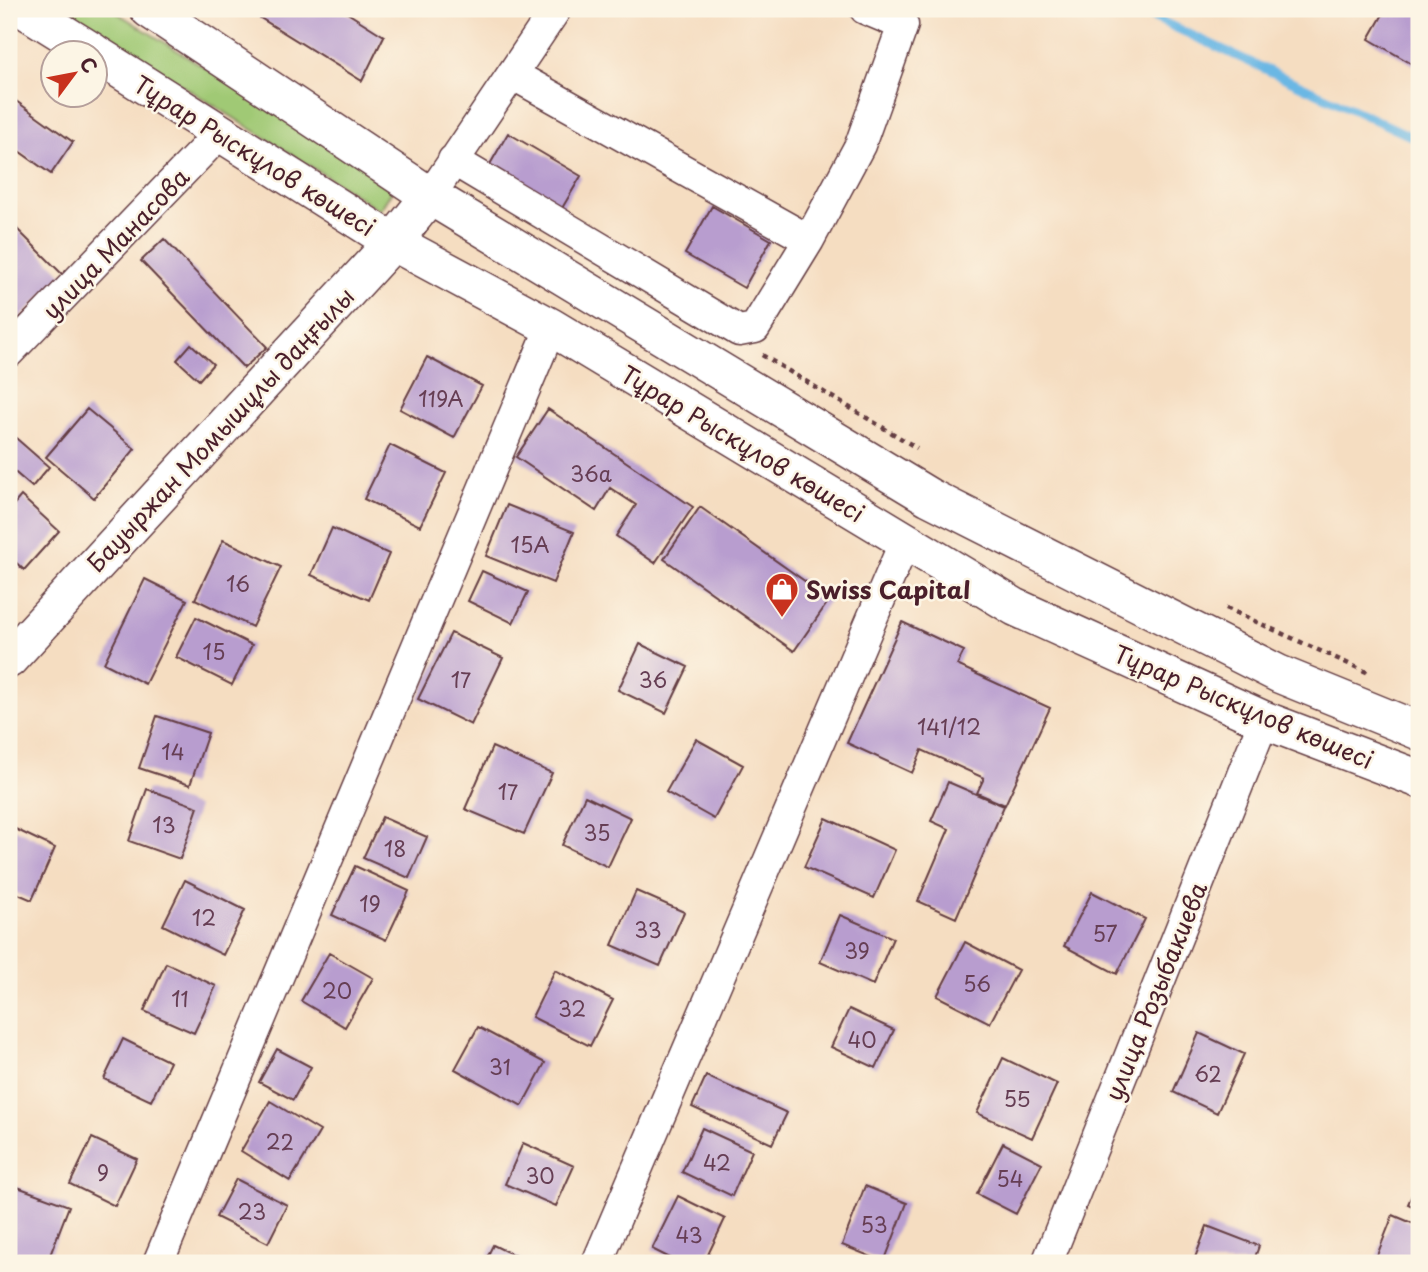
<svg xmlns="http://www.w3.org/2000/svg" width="1428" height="1272" font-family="'Playpen Sans',sans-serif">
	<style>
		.green { fill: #a0c975; stroke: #757450; stroke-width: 2 }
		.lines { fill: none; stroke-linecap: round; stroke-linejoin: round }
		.stream { stroke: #6bb7e4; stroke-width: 9 }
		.building { fill: #b89dcf }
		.minor-casing { stroke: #643c42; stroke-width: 33 }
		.major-casing { stroke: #643c42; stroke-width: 40 }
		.path { stroke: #643c42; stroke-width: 4.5; stroke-dasharray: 5 5; stroke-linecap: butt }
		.minor { stroke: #fff; stroke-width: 30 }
		.major { stroke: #fff; stroke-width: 37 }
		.labels { text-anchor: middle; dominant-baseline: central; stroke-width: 5; stroke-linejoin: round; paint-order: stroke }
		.number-label { font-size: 21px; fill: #663e54 }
		.street-label { font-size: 24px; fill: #4a1f2b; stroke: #fcf5e5 }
		.poi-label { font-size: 24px; font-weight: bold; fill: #4a1f2b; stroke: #fcf5e5; text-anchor: start }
	</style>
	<rect width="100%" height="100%" fill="#fcf5e5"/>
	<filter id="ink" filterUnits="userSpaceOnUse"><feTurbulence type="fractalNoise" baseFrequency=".0143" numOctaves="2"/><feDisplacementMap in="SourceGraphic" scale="14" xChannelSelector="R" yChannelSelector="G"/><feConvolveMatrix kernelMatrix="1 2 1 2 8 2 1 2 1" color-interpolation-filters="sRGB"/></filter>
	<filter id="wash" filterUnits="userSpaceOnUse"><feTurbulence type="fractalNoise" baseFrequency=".00686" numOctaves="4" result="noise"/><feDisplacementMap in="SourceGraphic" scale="28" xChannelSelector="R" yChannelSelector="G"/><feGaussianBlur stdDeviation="1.57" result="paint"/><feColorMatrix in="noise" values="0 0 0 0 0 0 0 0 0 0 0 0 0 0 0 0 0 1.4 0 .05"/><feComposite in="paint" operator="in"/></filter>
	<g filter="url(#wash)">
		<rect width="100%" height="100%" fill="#f5ddc1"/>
		<path class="green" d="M61,9H111L395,186L380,210Z"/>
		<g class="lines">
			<path class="stream" d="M1135,9L1419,140"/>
		</g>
		<g id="blocks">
			<path class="building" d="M246,9H341L384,36L362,81Z
				M1386,9H1419V68L1369,39Z
				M16,101L73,142L51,174L9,144V112Z
				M508,133L581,176L558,215L485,173Z
				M712,206L771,240L744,288L685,254Z
				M16,228L63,275L19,319L9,308V236Z
				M164,239L267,347L244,368L141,261Z
				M191,344L213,364L199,380L177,360Z
				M427,357L482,386L454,438L400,409Z
				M87,409L135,449L94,498L46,457Z
				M548,409L693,507L655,563L616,536L636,505L610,488L596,511L516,457Z
				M9,432L49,467L32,487L9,467Z
				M390,445L446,473L420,526L364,499Z
				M21,496L59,531L24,570L9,556V510Z
				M507,505L574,532L553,583L486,556Z
				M700,507L830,599L794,651L664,559Z
				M332,528L389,554L369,600L311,575Z
				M223,540L281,567L252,627L195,599Z
				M482,571L528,592L513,623L468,601Z
				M145,579L187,600L145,684L104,663Z
				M196,617L252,645L232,685L176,657Z
				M902,622L964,651L957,665L1050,708L1005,805L977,793L984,778L922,750L912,773L847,743Z
				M451,633L503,658L471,725L418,699Z
				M640,644L688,667L666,713L618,690Z
				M157,716L208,733L190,785L139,768Z
				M696,739L743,765L714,819L666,792Z
				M492,747L552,773L524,834L465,809Z
				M948,782L1004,806L956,918L918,901L949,829L931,821Z
				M147,789L198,807L180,859L129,841Z
				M585,796L631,818L608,867L562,845Z
				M382,817L427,837L409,878L363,858Z
				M826,818L895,850L874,898L804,867Z
				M9,826L55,848L32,900L9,890Z
				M355,866L409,891L386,940L332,915Z
				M185,880L245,910L223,955L163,925Z
				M636,891L684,912L660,966L612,945Z
				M1092,892L1145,919L1117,974L1064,946Z
				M840,915L893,938L873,985L820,962Z
				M965,942L1018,970L990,1023L937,996Z
				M329,953L373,978L345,1027L301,1001Z
				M166,963L216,986L194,1033L144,1011Z
				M555,970L613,1000L590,1046L532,1017Z
				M849,1009L894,1030L876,1068L831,1047Z
				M478,1027L545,1063L522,1106L455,1069Z
				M1199,1033L1244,1054L1217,1113L1173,1092Z
				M123,1039L170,1062L151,1101L104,1079Z
				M277,1049L311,1067L293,1100L259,1082Z
				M1003,1058L1057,1084L1032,1138L977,1113Z
				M706,1076L787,1113L772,1144L692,1107Z
				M270,1101L320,1131L290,1181L241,1151Z
				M702,1128L752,1151L732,1196L682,1172Z
				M92,1138L137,1159L115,1206L70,1184Z
				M523,1143L574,1166L556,1206L505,1184Z
				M1003,1143L1042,1163L1016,1214L977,1194Z
				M236,1179L287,1205L268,1243L216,1217Z
				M1419,1179V1209L1408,1204Z
				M12,1185L69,1206L47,1263H38L9,1252V1194Z
				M865,1186L907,1203L884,1262L842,1245Z
				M678,1196L725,1219L704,1263H680L652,1249Z
				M1393,1215L1419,1226V1263H1374Z
				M1207,1226L1259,1246L1253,1263H1193Z
				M493,1245L530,1263H484Z"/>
		</g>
	</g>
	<g filter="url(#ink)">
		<use href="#blocks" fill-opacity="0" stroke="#643c42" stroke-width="2"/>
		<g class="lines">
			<defs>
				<path id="minor" d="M512,74L809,240L860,145L903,25L865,9
					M453,160L739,331L755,328L809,240
					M430,196L556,9
					M9,352L220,133
					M158,1263L551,327
					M597,1263L905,541
					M1047,1263L1264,720"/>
				<path id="major" d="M24,9L93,52
					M149,9L430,196L929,497L1279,674L1419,731
					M94,53L393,242L551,327L1015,607L1264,720L1419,779
					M9,659L393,242L430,196"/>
			</defs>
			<use href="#minor" class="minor-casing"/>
			<use href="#major" class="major-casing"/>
			<path class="path" d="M762,355L917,448
				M1226,608L1371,674"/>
			<use href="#minor" class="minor"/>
			<use href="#major" class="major"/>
		</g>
	</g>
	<defs>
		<symbol id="shop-pin" viewBox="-11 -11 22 30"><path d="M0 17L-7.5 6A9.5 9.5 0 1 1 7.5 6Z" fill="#c8321e" stroke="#fcf5e5"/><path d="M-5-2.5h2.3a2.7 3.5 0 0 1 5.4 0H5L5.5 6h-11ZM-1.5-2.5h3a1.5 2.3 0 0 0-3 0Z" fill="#fff"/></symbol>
	</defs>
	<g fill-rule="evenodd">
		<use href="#shop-pin" x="763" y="570" width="38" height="52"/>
	</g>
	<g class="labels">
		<g class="number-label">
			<text x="441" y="398">119А</text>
			<text x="591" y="473">36а</text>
			<text x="530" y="544">15А</text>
			<text x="238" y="583">16</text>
			<text x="214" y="651">15</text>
			<text x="461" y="679">17</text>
			<text x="653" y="679">36</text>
			<text x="949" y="726">141/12</text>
			<text x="173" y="751">14</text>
			<text x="508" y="791">17</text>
			<text x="164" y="824">13</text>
			<text x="597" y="832">35</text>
			<text x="395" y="848">18</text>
			<text x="370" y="903">19</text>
			<text x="204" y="917">12</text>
			<text x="648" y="929">33</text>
			<text x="1105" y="933">57</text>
			<text x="857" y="950">39</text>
			<text x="977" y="983">56</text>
			<text x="337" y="990">20</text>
			<text x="180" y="998">11</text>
			<text x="572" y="1008">32</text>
			<text x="862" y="1039">40</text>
			<text x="500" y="1066">31</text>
			<text x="1208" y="1073">62</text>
			<text x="1017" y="1098">55</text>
			<text x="280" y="1141">22</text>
			<text x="717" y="1162">42</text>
			<text x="103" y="1172">9</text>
			<text x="540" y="1175">30</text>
			<text x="1010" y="1178">54</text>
			<text x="252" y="1211">23</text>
			<text x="874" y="1224">53</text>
			<text x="689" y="1234">43</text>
		</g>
		<g class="street-label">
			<text transform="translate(255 155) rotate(32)">Тұрар Рыскұлов көшесі</text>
			<text transform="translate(115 243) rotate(-46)">улица Манасова</text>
			<text transform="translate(220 429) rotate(-47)">Бауыржан Момышұлы даңғылы</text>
			<text transform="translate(743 443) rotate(31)">Тұрар Рыскұлов көшесі</text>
			<text transform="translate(1244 706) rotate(23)">Тұрар Рыскұлов көшесі</text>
			<text transform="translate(1155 991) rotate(-68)">улица Розыбакиева</text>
		</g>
		<g class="poi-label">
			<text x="806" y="589">Swiss Capital</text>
		</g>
	</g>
	<rect width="1428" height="1272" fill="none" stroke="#fcf5e5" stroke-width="35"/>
	<g transform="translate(74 74) rotate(58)"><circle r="33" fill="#fcf5e5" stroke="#b59f9b" stroke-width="2"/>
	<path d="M0-5L12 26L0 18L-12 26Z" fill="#c8321e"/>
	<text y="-10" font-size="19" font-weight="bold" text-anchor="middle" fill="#4a1f2b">С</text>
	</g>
</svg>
